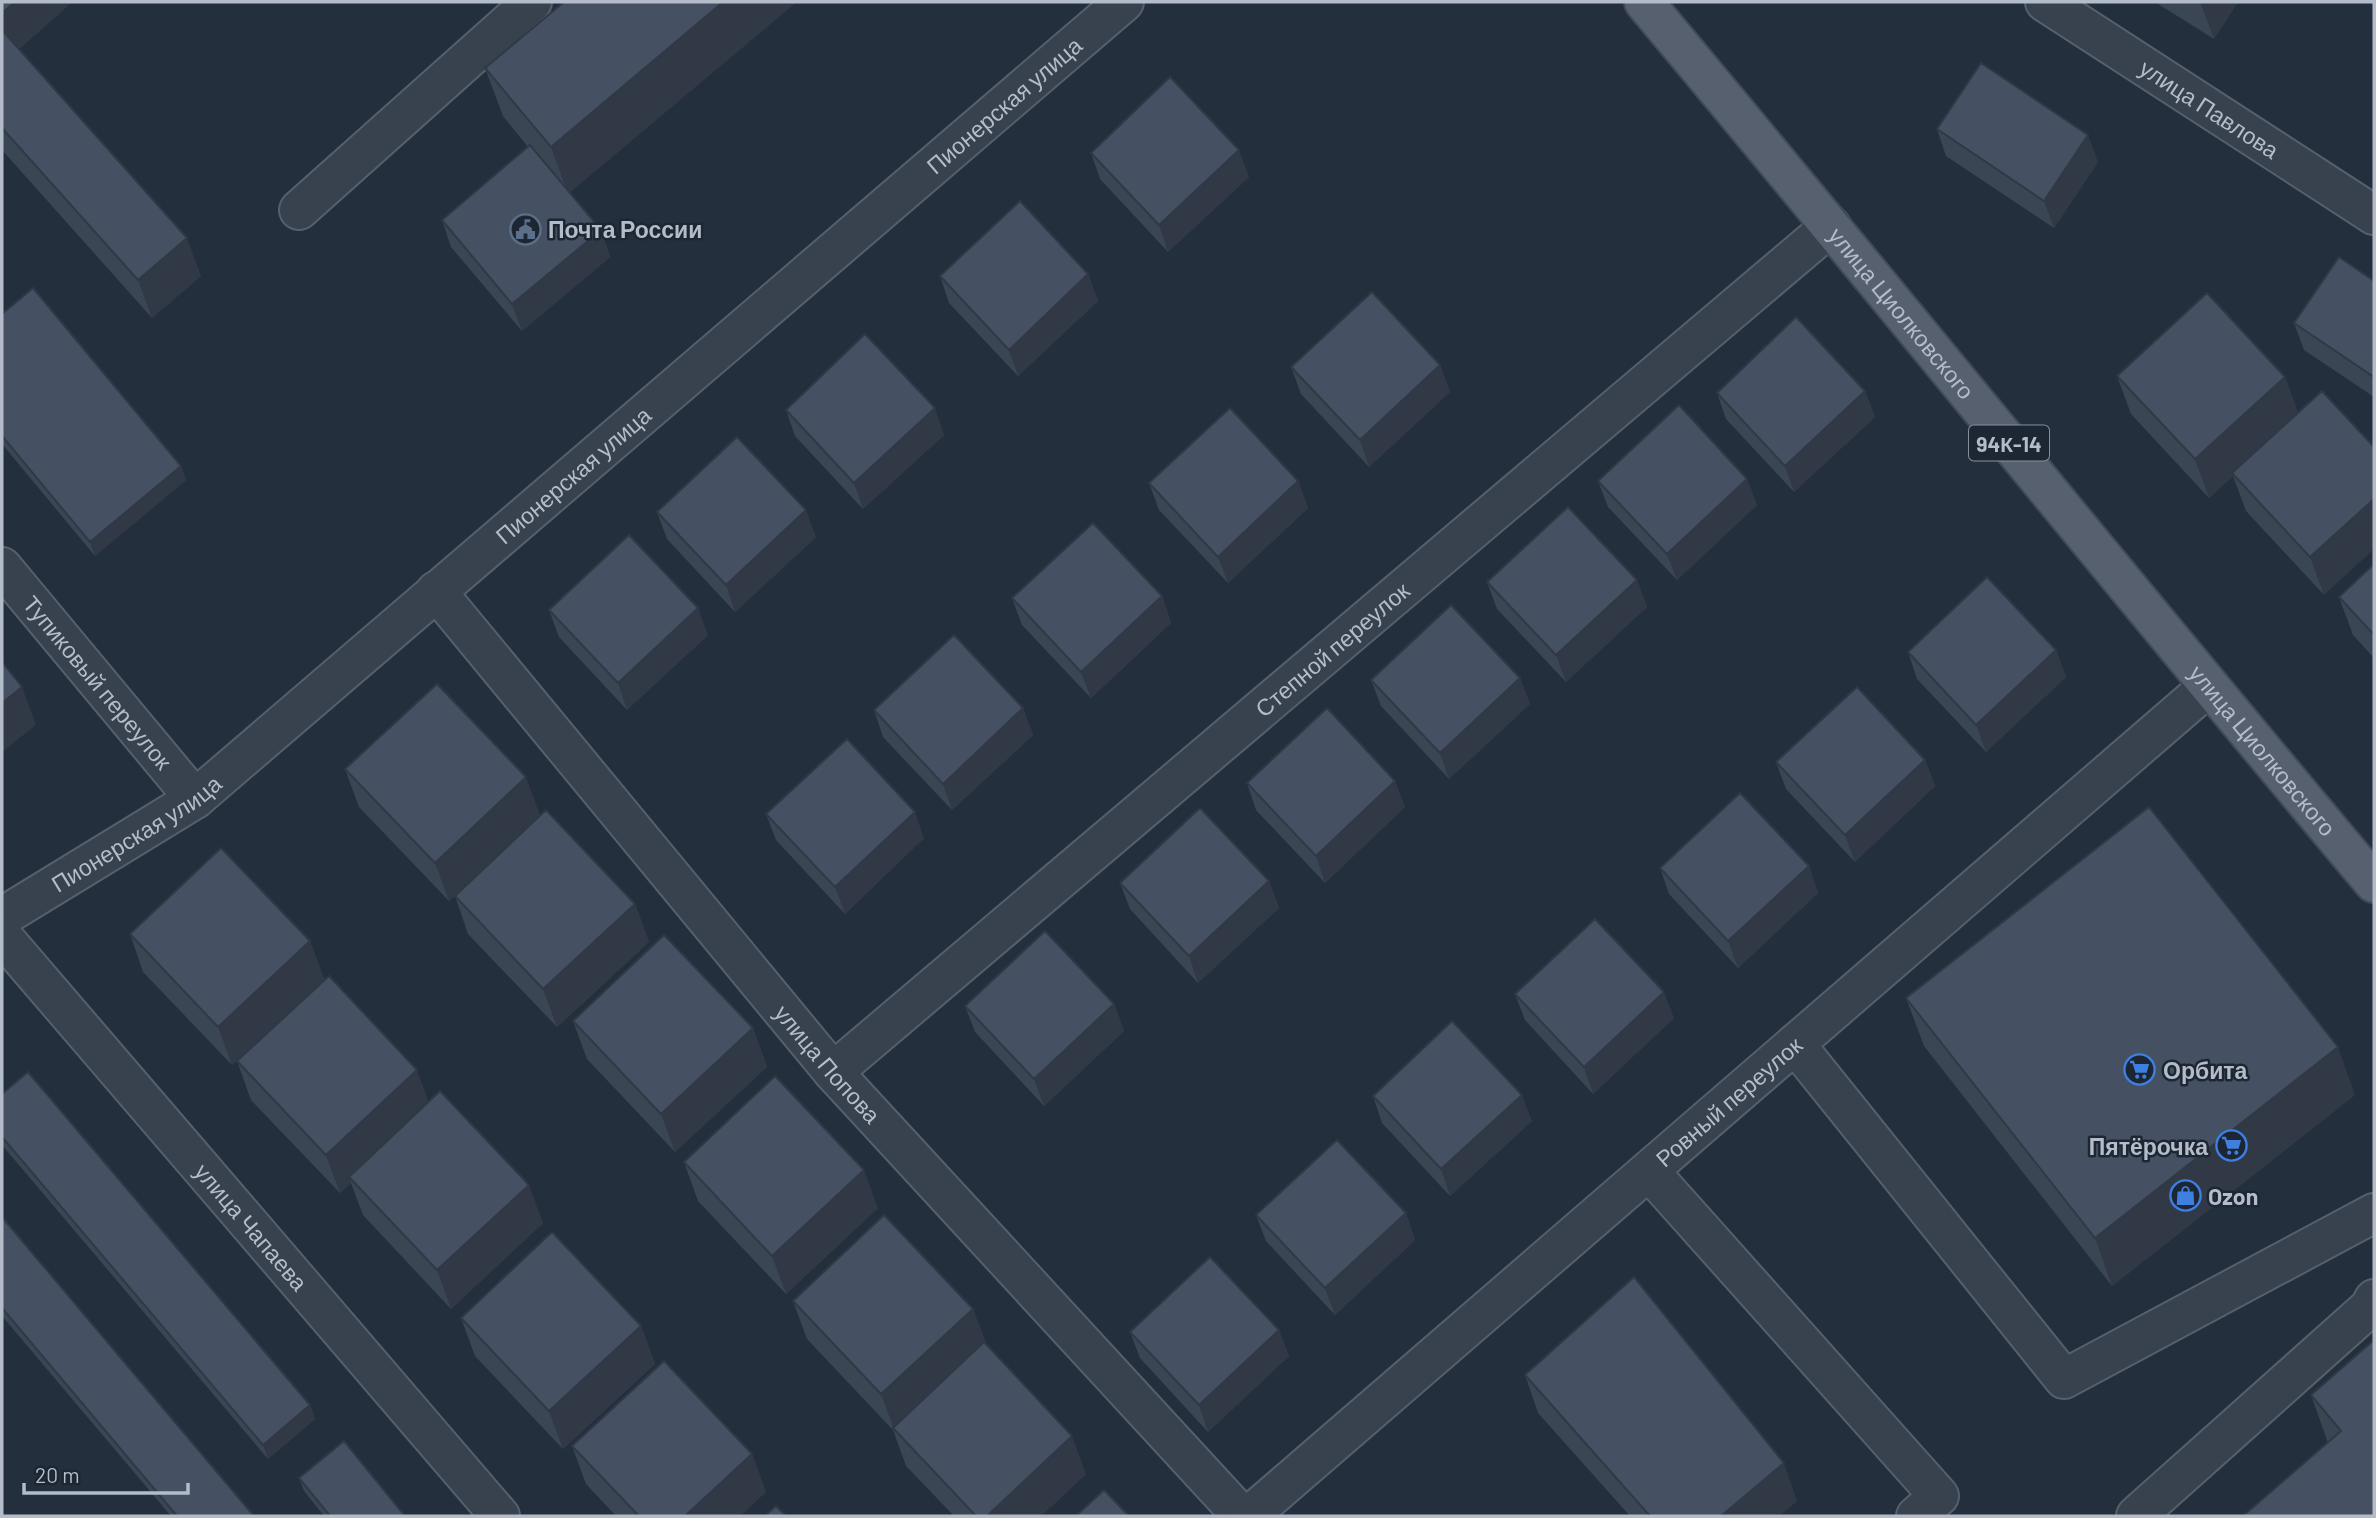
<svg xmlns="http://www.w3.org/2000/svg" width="2376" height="1518" font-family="Barlow,sans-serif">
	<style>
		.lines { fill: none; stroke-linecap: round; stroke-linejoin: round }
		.minor-casing { stroke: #565f6c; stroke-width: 42 }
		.major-casing { stroke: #414a57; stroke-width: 42 }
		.minor { stroke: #38414e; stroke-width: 38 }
		.major { stroke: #56606e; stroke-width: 38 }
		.wall { fill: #3b4654 }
		.shaded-wall { fill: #303945 }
		.building { fill: #455162; stroke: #303945; stroke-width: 2 }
		.labels { text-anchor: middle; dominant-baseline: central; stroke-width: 5; stroke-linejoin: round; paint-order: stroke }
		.shield { fill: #1d2633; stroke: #878f9c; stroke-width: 2 }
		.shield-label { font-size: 21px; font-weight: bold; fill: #b4bcc9 }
		.street-label { font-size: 23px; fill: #b4bcc9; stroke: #1d2633 }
		.poi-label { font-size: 23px; font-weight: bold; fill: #b4bcc9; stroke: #1d2633; text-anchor: start }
	</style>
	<rect width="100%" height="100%" fill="#242f3e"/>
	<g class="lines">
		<defs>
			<g id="minor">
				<path id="s1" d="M2045,2L2374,215"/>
				<path d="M299,210L532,2"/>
				<path id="s2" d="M2,567L195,799"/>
				<path id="s3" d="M436,591L833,1072L1242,1516"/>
				<path id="s4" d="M2,917L195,799L1124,2"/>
				<path id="s5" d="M2,936L500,1516"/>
				<path d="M1795,1044L2064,1379L2374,1213"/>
				<path id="s6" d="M833,1072L1831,226"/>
				<path d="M1649,1171L1939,1496L1916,1516"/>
				<path id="s7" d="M1249,1516L2209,686"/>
				<path d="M2136,1516L2370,1307L2374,1299"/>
			</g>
			<g id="major">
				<path id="s8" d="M1644,2C1889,294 2128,591 2374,883"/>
			</g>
		</defs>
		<use href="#minor" class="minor-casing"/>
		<use href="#major" class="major-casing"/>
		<use href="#minor" class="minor"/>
		<use href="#major" class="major"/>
	</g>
	<path class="wall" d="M2,2H72L19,49L201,276L152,318L2,150Z
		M564,2L570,193L601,230L610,257L522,331L451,247L442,220L528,147L503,116L485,68Z
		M2155,2H2238L2214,39Z
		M1937,129L2098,162L2054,228L1946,156Z
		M1091,153L1249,177L1168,252L1100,179Z
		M1088,274L1098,301L1018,376L949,303L940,276Z
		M2374,281V397L2304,350L2294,323Z
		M2,314L181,466L186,480L95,556L2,444Z
		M1440,365L1450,392L1369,467L1301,394L1291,367Z
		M2117,376L2285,377L2298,413L2324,595L2246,511L2233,476L2209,498L2131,414Z
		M1865,391L1875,417L1794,492L1726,419L1717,393Z
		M786,410L944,435L863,509L795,436Z
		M1747,479L1757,505L1677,580L1608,507L1598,481Z
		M1298,481L1308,508L1228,583L1159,510L1149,483Z
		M657,512L816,537L735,612L667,539Z
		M2374,564V658L2353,635L2339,597Z
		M1637,580L1647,607L1566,682L1497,609L1487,582Z
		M1162,596L1171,623L1091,698L1022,625L1012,598Z
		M549,610L708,635L627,710L559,637Z
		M2056,650L2066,677L1986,752L1917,679L1908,652Z
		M1520,678L1530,704L1449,779L1381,706L1371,680Z
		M1023,708L1033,735L952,810L883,737L874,710Z
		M1925,760L1935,786L1855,862L1786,789L1776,762Z
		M345,769L540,815L449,901L359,807Z
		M1395,781L1405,807L1325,883L1256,810L1247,783Z
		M766,814L924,838L845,914L776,840Z
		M1809,866L1818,893L1738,968L1669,894L1660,868Z
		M1269,881L1279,908L1198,983L1130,909L1120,883Z
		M455,896L635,904L649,942L557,1027L468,934Z
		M130,934L310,941L324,979L232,1065L143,972Z
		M1515,994L1674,1018L1593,1094L1525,1020Z
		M1906,998L2355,1095L2112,1286L1924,1046Z
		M1114,1004L1124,1031L1044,1106L975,1032L965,1006Z
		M573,1021L753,1028L767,1067L675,1152L587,1059Z
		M237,1061L429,1102L543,1223L451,1309L363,1215L351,1183L340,1193L251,1100Z
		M2,1094L310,1405L315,1419L268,1459L2,1145Z
		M1373,1096L1532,1121L1450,1196L1382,1123Z
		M684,1162L878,1208L786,1294L698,1201Z
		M1406,1213L1415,1240L1335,1315L1266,1241L1256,1215Z
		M2,1217L254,1516H171L2,1316Z
		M793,1301L973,1309L987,1346L1086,1474L1041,1516H954L906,1466L893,1430L807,1339Z
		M461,1318L641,1326L655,1364L563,1449L475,1356Z
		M1279,1330L1289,1356L1208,1432L1140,1358L1130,1332Z
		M2374,1340V1516L2328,1443L2311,1395Z
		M1525,1375L1797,1501L1779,1516H1630L1538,1413Z
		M572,1446L752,1454L766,1492L740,1516H616L586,1484Z
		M299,1478L405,1516H324L304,1491Z"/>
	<path class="shaded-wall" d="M15,2H72L7,59L2,43V13Z
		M723,2H797L568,194L551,147Z
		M2200,2H2238L2214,39Z
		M2088,135L2098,162L2054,228L2044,201Z
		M1239,150L1249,177L1168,252L1159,225Z
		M601,230L610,257L522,331L512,304Z
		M187,238L201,276L152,318L138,280Z
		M1088,274L1098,301L1018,376L1009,350Z
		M1440,365L1450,392L1369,467L1360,440Z
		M2285,377L2299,415L2232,473L2233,476L2209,498L2195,459Z
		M1865,391L1875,417L1794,492L1785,466Z
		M935,408L944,435L863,509L854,483Z
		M181,466L186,480L95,556L90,542Z
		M1747,479L1757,505L1677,580L1667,554Z
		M1298,481L1308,508L1228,583L1218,557Z
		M2374,499V549L2324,595L2310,557Z
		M806,510L816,537L735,612L726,585Z
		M1637,580L1647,607L1566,682L1556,655Z
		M1162,596L1171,623L1091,698L1081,672Z
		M698,608L708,635L627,710L618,683Z
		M2056,650L2066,677L1986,752L1976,725Z
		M1520,678L1530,704L1449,779L1440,753Z
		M22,687L36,725L2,752V703Z
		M1023,708L1033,735L952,810L943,784Z
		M1925,760L1935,786L1855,862L1845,835Z
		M526,777L540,815L449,901L435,863Z
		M1395,781L1405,807L1325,883L1316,856Z
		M915,812L924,838L845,914L835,887Z
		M1809,866L1818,893L1738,968L1728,941Z
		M1269,881L1279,908L1198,983L1189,956Z
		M635,904L649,942L557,1027L543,989Z
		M310,941L324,979L232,1065L218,1027Z
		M1664,992L1674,1018L1593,1094L1584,1067Z
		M1114,1004L1124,1031L1044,1106L1034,1079Z
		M753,1028L767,1067L675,1152L661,1114Z
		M2338,1047L2355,1095L2112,1286L2095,1238Z
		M417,1070L431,1108L349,1177L351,1183L340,1193L326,1155Z
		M1522,1095L1532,1121L1450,1196L1441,1169Z
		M864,1170L878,1208L786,1294L772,1256Z
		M529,1185L543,1223L451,1309L437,1270Z
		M1406,1213L1415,1240L1335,1315L1325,1288Z
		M973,1309L987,1347L895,1432L881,1394Z
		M641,1326L655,1364L563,1449L549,1411Z
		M1279,1330L1289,1356L1208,1432L1199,1405Z
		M310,1405L315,1419L268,1459L263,1445Z
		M1072,1436L1086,1474L1041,1516H987Z
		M752,1454L766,1492L740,1516H685Z
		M1784,1463L1797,1501L1779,1516H1721Z"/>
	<path class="building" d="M2,2H15L2,13Z
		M564,2H723L551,147L485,68Z
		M2,30L187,238L138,280L2,128Z
		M1981,63L2088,135L2044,201L1937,129Z
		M1170,77L1239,150L1159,225L1091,153Z
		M530,145L601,230L512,304L442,220Z
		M1020,201L1088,274L1009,350L940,276Z
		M2339,257L2374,281V377L2294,323Z
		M33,288L181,466L90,542L2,436V314Z
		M1372,292L1440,365L1360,440L1291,367Z
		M2207,293L2285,377L2195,459L2117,376Z
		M1796,317L1865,391L1785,466L1717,393Z
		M865,334L935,408L854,483L786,410Z
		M2322,391L2374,447V499L2310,557L2232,473Z
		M1679,405L1747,479L1667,554L1598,481Z
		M1230,408L1298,481L1218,557L1149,483Z
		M737,437L806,510L726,585L657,512Z
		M1568,507L1637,580L1556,655L1487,582Z
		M1093,523L1162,596L1081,672L1012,598Z
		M629,535L698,608L618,683L549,610Z
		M2374,564V635L2339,597Z
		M1987,577L2056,650L1976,725L1908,652Z
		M1451,605L1520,678L1440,753L1371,680Z
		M954,635L1023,708L943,784L874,710Z
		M2,662L22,687L2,703Z
		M437,684L526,777L435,863L345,769Z
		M1857,687L1925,760L1845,835L1776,762Z
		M1327,708L1395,781L1316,856L1247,783Z
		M847,739L915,812L835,887L766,814Z
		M1740,793L1809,866L1728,941L1660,868Z
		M2149,807L2338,1047L2095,1238L1906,998Z
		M1200,808L1269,881L1189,956L1120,883Z
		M546,810L635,904L543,989L455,896Z
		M221,848L310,941L218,1027L130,934Z
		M1595,919L1664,992L1584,1067L1515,994Z
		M1045,931L1114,1004L1034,1079L965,1006Z
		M664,935L753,1028L661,1114L573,1021Z
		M329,976L417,1070L326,1155L237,1061Z
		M1452,1021L1522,1095L1441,1169L1373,1096Z
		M28,1072L310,1405L263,1445L2,1137V1094Z
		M775,1076L864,1170L772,1256L684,1162Z
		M440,1091L529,1185L437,1270L349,1177Z
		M1337,1140L1406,1213L1325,1288L1256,1215Z
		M884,1215L973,1309L881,1394L793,1301Z
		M2,1217L254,1516H177L2,1308Z
		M552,1232L641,1326L549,1411L461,1318Z
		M1210,1257L1279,1330L1199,1405L1130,1332Z
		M1634,1277L1784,1463L1721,1516H1650L1525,1375Z
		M2374,1340V1516H2243L2341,1431L2311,1395Z
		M984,1342L1072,1436L987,1516H976L893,1428Z
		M664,1361L752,1454L685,1516H639L572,1446Z
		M344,1441L405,1516H330L299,1478Z
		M1104,1490L1129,1516H1076Z
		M776,1506L786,1516H765Z"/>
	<defs>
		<symbol id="civic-ring" viewBox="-11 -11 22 22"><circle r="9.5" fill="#1d2633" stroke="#5c6f8a" stroke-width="1.5"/><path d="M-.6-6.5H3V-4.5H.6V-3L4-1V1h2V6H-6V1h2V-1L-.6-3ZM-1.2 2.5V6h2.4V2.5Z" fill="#5c6f8a"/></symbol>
		<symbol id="supermarket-ring" viewBox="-11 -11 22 22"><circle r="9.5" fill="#1d2633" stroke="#3f7fe0" stroke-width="1.5"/><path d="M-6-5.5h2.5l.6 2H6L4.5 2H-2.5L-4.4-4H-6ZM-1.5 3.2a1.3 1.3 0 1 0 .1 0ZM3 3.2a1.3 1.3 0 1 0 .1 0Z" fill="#3f7fe0"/></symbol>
		<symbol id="shop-ring" viewBox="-11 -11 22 22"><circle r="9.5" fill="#1d2633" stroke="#3f7fe0" stroke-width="1.5"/><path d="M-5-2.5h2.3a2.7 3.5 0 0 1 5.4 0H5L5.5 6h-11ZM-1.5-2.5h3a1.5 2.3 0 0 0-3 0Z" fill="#3f7fe0"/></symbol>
	</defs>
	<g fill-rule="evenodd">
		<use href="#civic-ring" x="508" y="212" width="35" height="35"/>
		<use href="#supermarket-ring" x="2122" y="1052" width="35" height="35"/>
		<use href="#supermarket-ring" x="2214" y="1128" width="35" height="35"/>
		<use href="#shop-ring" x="2168" y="1178" width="35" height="35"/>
	</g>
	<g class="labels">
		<rect class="shield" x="1969" y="425.5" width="80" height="35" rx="5"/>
		<g class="shield-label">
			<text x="2009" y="443">94К-14</text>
		</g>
		<g class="street-label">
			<text stroke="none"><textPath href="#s4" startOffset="1292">Пионерская улица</textPath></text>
			<text stroke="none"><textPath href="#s1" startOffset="196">улица Павлова</textPath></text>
			<text stroke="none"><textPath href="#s8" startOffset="404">улица Циолковского</textPath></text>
			<text stroke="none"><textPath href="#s4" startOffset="724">Пионерская улица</textPath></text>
			<text stroke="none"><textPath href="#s6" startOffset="654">Степной переулок</textPath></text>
			<text stroke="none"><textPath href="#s2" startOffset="150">Тупиковый переулок</textPath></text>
			<text stroke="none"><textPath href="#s8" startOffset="971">улица Циолковского</textPath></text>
			<text stroke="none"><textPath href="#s4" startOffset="158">Пионерская улица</textPath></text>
			<text stroke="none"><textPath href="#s3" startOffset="614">улица Попова</textPath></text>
			<text stroke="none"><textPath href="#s7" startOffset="634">Ровный переулок</textPath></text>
			<text stroke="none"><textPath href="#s5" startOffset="383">улица Чапаева</textPath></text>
		</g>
		<g class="poi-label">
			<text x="548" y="229">Почта России</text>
			<text x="2163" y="1070">Орбита</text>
			<text x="2208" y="1146" text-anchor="end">Пятёрочка</text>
			<text x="2208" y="1196">Ozon</text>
		</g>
	</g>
	<rect width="2376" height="1518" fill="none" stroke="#b4bcc9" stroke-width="7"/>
	<path d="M24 1483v10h164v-10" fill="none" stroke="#b4bcc9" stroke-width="3.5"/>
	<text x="35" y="1483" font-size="21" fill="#b4bcc9" stroke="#1d2633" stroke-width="5" paint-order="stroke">20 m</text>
</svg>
